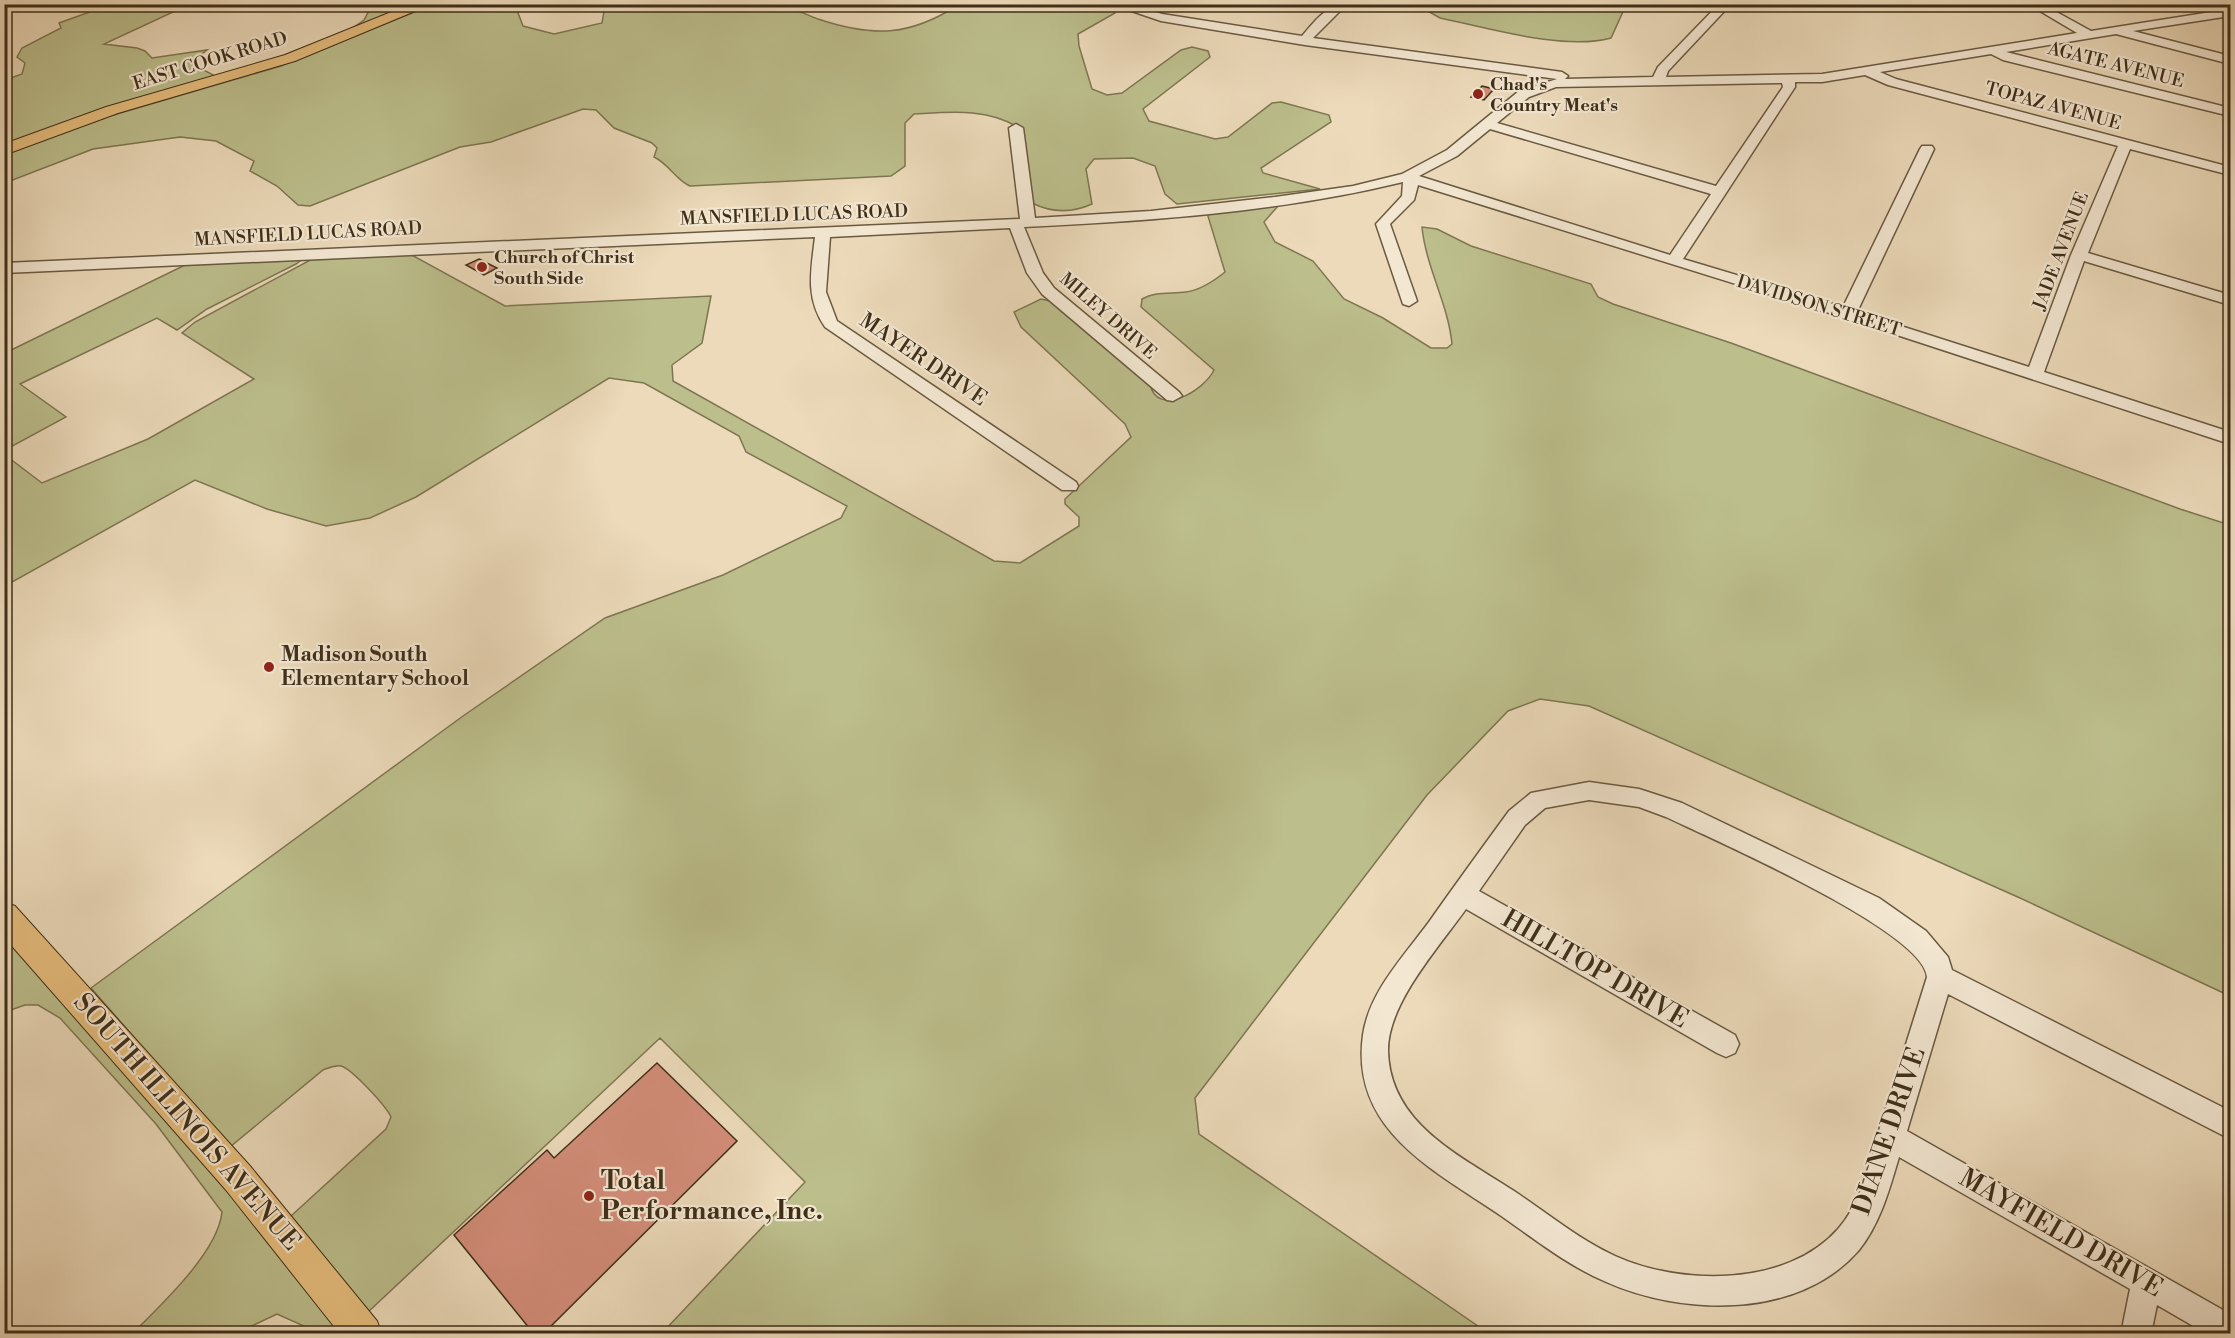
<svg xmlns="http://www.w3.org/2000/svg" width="2235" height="1338" font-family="'Libre Bodoni',serif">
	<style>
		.green { fill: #bcbe8c; stroke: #7e7652; stroke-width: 1.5 }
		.building { fill: #d38d79; stroke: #3f2f19; stroke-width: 1.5 }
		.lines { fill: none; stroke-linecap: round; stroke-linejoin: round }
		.minor-casing { stroke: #6a5a41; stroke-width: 3 }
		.major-casing { stroke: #3f2f19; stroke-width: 2 }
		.minor { fill: #f3e7d2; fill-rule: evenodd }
		.major { fill: #e6bd7d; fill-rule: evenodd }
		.poi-dot { fill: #8f2418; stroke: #f3e7d2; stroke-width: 2 }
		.labels { text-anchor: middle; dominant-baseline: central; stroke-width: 4.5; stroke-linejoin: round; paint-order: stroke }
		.far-street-label { font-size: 18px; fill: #3f2f19; stroke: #f3e7d2 }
		.far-poi-label { font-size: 18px; font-weight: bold; fill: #3f2f19; stroke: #f3e7d2; text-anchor: start }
		.street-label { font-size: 21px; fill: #3f2f19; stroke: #f3e7d2 }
		.poi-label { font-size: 21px; font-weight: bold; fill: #3f2f19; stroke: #f3e7d2; text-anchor: start }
		.near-street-label { font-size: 26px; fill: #3f2f19; stroke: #f3e7d2 }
		.near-poi-label { font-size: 26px; font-weight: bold; fill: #3f2f19; stroke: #f3e7d2; text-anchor: start }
	</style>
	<rect width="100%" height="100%" fill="#ecdaba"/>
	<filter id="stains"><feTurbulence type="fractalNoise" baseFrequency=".00333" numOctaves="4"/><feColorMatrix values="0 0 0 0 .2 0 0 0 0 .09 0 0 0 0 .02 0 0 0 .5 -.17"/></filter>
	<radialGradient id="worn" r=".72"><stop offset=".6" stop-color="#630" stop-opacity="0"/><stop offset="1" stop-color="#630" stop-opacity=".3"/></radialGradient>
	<path class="green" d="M178,4L186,6L104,44L137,48L145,51L152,58L207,50L190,63L215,76L282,56L351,29L364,20L372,5H416L292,54L5,146V80L22,74L25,63L17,57L22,48L61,28L59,23L109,5Z
		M434,4L515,5L523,26L554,34L602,23L605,5C659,5 721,0 775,5C789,6 805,14 818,19C872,37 909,37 958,5H1109L1116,7L1115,13L1078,34L1079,46L1092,89L1107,95L1122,93L1181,50L1192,47L1208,51L1210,57L1143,109L1149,121L1215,139L1228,137L1272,103L1281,102L1329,115L1331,122L1261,168L1263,173L1320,189L1177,204L1165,194L1155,166L1133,158L1094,159L1086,169L1092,204C1072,213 1052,213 1032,203L1018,127C986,108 951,112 914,114L905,123V166L891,176L690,186C676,180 669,164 654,157L657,148L652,143L614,128L596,110L583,109L491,142L460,147L310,206L298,205L277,186L250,171L254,161L216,141L180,137L93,149L5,183V154L110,116L281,66Z
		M1427,4H1626V5L1611,38C1564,51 1489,28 1440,18L1424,9Z
		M1279,205L1264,222L1275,242L1313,261L1344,299L1383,318L1431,348H1447L1452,344C1448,303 1426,268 1422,227L1437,229L1471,246L1591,284L1598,297L1613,304L1731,343L2180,509L2230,525V996L2020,898L1589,706L1540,699L1508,711L1427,795L1195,1098L1199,1134L1488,1333H662L805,1182L660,1038L366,1314L291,1216L386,1129L391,1117C386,1106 352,1069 341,1066C334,1065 329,1068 323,1070L230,1147L91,988L463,716L605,618L723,575L841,518L847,506L746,452L739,436L644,383L609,378L416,497L370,518L326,526L267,509L195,480L5,586V455L42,483L148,439L254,379L182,333L195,322L314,258L408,253L505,306L711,296L702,343L672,365L673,381L994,561L1020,563L1079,526V517L1065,504V499L1131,437L1125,424L1021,327L1014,312L1041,299L1054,302L1150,384C1157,418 1204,391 1214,370L1141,307L1142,299C1155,291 1171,294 1186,292C1200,290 1214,281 1225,272L1207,213Z
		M298,259L300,261L296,264L207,309L177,330L157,318L20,384L66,417L5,450V353L187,264Z
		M4,935L199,1153L346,1333H309L304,1326L277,1314L237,1333H133C161,1305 218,1252 222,1212L156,1124L60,1018L38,1005H25L5,1012Z"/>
	<path class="building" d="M1482,86L1494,89L1484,100L1471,97Z
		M479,259L497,268L484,275L466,265Z
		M657,1063L737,1141L543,1334H534L454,1235L547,1150L554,1158Z"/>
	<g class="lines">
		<defs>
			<path id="minor" d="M1111,4H1130L1162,14L1302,36C1315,21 1327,4 1347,4L1313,38L1562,72L1568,76L1565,79L1653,77L1658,67L1719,4H1731L1668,71L1666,77L1822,74L2077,33L2028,4H2042L2091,31L2230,9V16L2133,31L2230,56V64L2116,34L2006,52L2230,108V116L2003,60L1991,54L1880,72L1896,79L2230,167V175L2130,149L2088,253L2230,295V305L2084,261L2044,372L2230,432V444L1842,317L1418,185L1414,200L1390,224L1417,301L1409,306L1403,304L1376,224L1402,196L1403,182C1280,212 1150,221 1024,227L1043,273L1054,288L1179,392L1182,396L1173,401L1167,400L1042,294L1027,273L1010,228L830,237L826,292L837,321L1076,482L1078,486L1076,490H1062L825,327C805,298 811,271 815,237L4,273V263L1020,219L1009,128L1016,124L1023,128L1035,218L1151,211L1275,197L1353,186L1402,174L1447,150L1519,91L1557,79L1305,45L1161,21ZM1865,75L1888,85L2118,146L2071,255L2029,367L1857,312L1934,149L1932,146H1922L1920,149L1843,307L1683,259L1795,87V82H1822ZM1782,83L1783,87L1716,186L1497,123L1529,97L1556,87ZM1490,129L1711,194L1670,255L1419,176L1457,156Z
				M1589,782L1639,789L1682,803L1879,898L1926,931L1948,957L1952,970L2230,1111V1139L1948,994L1907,1131L2230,1314V1334H2207L2157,1305L2151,1334H2121L2130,1289L1899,1157C1890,1188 1880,1224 1859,1250C1799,1320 1681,1316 1604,1281C1565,1264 1532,1237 1497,1213C1432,1169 1350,1129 1363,1035C1369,992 1404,956 1429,922C1455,885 1482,848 1509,811L1531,793ZM1589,800L1639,807L1666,817C1712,839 1924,931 1927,977C1912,1026 1896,1075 1881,1124C1870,1159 1863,1201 1838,1229C1787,1287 1681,1286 1615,1256C1578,1239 1547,1213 1514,1191C1461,1156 1389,1124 1388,1050C1388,1003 1439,947 1466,909L1717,1053L1726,1057L1735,1053L1739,1044L1735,1035L1479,891L1525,825L1545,808Z"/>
			<path id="major" d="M411,4H432L295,61L118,113L4,155V144L106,107L285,55Z
				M4,902L15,906L250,1166L377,1321L382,1334H340L226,1190L4,937Z"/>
		</defs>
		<use href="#minor" class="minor-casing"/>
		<use href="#major" class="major-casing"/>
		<use href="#minor" class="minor"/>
		<use href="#major" class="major"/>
	</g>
	<g class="poi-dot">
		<circle cx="1478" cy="94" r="6"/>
		<circle cx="482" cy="267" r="6"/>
		<circle cx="269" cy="667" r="6"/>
		<circle cx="589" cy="1196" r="6"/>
	</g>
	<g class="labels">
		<g class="far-street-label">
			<text transform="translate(210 61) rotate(-17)">EAST COOK ROAD</text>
			<text transform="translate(2116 65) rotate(14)">AGATE AVENUE</text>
			<text transform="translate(2053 106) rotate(15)">TOPAZ AVENUE</text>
			<text transform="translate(794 215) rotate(-2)">MANSFIELD LUCAS ROAD</text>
			<text transform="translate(308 234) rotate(-3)">MANSFIELD LUCAS ROAD</text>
			<text transform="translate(2061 251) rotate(-69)">JADE AVENUE</text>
			<text transform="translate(1819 306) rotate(17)">DAVIDSON STREET</text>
			<text transform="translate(1108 316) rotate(41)">MILEY DRIVE</text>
		</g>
		<g class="far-poi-label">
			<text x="1490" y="84">Chad's<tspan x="1490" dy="21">Country Meat's</tspan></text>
			<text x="494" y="257">Church of Christ<tspan x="494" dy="21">South Side</tspan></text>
		</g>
		<g class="street-label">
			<text transform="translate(923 360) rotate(34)">MAYER DRIVE</text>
		</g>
		<g class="poi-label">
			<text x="281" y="655">Madison South<tspan x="281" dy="24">Elementary School</tspan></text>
		</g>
		<g class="near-street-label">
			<text transform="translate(1595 969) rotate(30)">HILLTOP DRIVE</text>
			<text transform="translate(187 1122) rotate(49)">SOUTH ILLINOIS AVENUE</text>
			<text transform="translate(1889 1131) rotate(-71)">DIANE DRIVE</text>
			<text transform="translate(2061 1233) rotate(30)">MAYFIELD DRIVE</text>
		</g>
		<g class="near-poi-label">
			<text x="601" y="1181">Total<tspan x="601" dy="30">Performance, Inc.</tspan></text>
		</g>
	</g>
	<rect width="2235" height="1338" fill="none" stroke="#ecdaba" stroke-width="24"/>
	<rect x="6" y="6" width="2223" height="1326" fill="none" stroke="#3f2f19" stroke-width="3"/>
	<rect x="12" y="12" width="2211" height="1314" fill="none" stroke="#3f2f19" stroke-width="1.5"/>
	<rect width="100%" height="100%" filter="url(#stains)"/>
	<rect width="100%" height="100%" fill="url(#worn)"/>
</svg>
